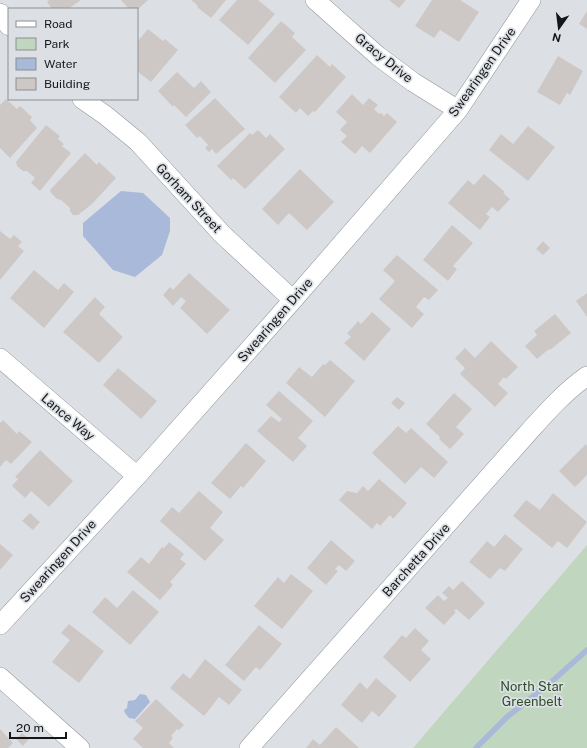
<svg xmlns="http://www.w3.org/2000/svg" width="587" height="748" font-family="'Public Sans',sans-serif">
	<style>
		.green { fill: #c1d6be }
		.water { fill: #a9b9d9 }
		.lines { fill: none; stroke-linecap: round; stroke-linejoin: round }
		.stream { stroke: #a9b9d9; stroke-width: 5.5 }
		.building { fill: #cdc8c5 }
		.minor-casing { stroke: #919599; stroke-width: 20 }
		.minor { stroke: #fff; stroke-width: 19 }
		.labels { text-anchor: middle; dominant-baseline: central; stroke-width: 3.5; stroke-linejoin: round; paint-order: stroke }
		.street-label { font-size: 13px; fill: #151618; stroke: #dce0e5 }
		.park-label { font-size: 13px; fill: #2b4f25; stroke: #dce0e5 }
	</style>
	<rect width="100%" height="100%" fill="#dce0e5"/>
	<path class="green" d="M587,545V748H413Z"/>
	<path class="water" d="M121,191L143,193L170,218V231L162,255L135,277L113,270L83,236V223Z
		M140,694L146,695L150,702L135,719L129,718L125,713L124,710L127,708L128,701L135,700Z"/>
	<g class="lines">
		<path class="stream" d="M476,748L507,717L550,683L587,650"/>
	</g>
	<path class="building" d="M49,0H81L68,9H52L47,2Z
		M121,0H148L137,10L129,9Z
		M191,0H226L211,18L197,7L198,6Z
		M237,0H258L275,14L248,45L219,20Z
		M389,0H406L399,8Z
		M432,0H460L479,12L459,42L440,30L434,38L415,26Z
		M587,11V29L579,24Z
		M281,21L295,33L292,37L306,50L275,83L248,58Z
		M148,29L163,41L165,39L178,50L151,82L137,71V42Z
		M317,55L330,67L332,64L346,77L315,112L313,111L308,116L300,108L296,113L279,97Z
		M558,56L583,71L570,95L567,93L560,105L537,92Z
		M177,72L194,88L201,81L211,92L186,117L174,105L173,107L158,91Z
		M352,94L363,105L369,98L378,105L374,109L379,114L381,113L384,116L387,113L397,122L370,153L362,146L355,154L341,142L347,136L340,130L347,122L336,112Z
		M215,98L245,129L216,154L212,149L209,152L205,148L208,145L200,136L197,138L185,125Z
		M6,99L17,109L20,106L32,117L30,120L37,128L10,158L0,148V105Z
		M46,125L60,136L58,139L64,144L62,146L71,153L40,191L31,183L35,178L27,171H23L17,166L16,162Z
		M528,126L555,147L528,181L489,150L501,134L513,144Z
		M258,130L266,138L270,134L285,149L245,189L233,178L231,180L217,166L250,133L252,135Z
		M85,153L97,165L99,162L116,178L92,204L78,215H73L70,211V208L61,200L57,199L51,193L50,190Z
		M300,169L334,202L307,230L289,213L278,225L262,209Z
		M484,174L505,192L503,193L510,199L498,212L492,207L486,214L490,217L480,230L448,203L468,180L474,185Z
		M452,225L473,243L453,266L457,269L448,281L423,260Z
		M0,231L10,239L14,235L22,242L18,246L24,251L0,280Z
		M543,241L550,248L543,255L536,249Z
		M397,255L438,290L429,300L424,297L416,307L424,314L412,328L379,299L395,281L383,270Z
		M34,270L58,290L64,283L74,292L44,328L10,298Z
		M189,273L230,310L207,334L180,308L186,301L181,297L173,306L163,295L170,287L173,290Z
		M587,293V317L576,301Z
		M95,297L105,307L99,314L123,337L99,363L63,332Z
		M372,312L391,329L364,361L344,343L351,337L347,333L353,327L358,321L361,324Z
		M555,314L571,333L550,350L549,349L537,359L525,346L537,335L534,331Z
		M491,341L518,367L506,379L504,377L498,384L508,393L495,407L460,374L465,368L455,358L465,348L475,358Z
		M330,360L355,381L325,417L286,383L299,367L312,377L323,364L325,365Z
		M118,368L157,401L141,419L103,385Z
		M279,391L313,421L298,438L307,446L293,462L257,431L271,416L279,422L282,419L266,405Z
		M454,393L472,409L456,427L464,434L450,449L439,439L440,437L426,424Z
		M397,397L405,403L399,410L391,403Z
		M3,420L17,434L19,431L32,442L11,464L6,460L0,467V423Z
		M398,426L406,433L411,428L448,462L434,478L421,467L405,484L372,453Z
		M246,443L266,461L243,488L241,486L230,499L211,483Z
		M586,444L587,446V475L575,487L559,471Z
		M40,450L73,481L49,507L31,491L25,498L12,486L18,479L15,477Z
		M379,479L407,503L393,519L390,515L380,526L377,523L372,529L339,500L347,491L357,493L363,486L368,491Z
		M199,491L223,512L210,528L224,540L205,561L160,521L172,507L179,513Z
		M553,493L587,522L567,548L558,541L552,548L513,516L526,500L540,510Z
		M30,513L40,522L33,530L22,521Z
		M505,534L523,549L505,571L500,568L490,579L469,562L487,541L494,547Z
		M331,540L355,561L346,571L339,565L335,569L338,571L326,585L307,568Z
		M169,542L184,554L180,559L186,564L170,582L173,585L160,600L127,572L141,557L149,564L162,547L164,548Z
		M0,544L13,555L0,570Z
		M291,574L313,591L282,629L254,606L278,577L284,583Z
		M462,581L485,603L469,620L456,609L454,611L456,612L444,625L425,608L438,595L444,601L448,598L442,593L449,586L453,590Z
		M133,590L159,612L130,645L92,612L105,597L117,608Z
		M69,624L104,651L79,683L52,662L70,640L61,633Z
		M259,625L282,644L260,670L256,667L244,681L225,665Z
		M415,628L429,641L421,650L431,659L410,682L383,657L402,635L406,638Z
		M205,659L242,690L229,705L219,697L204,716L170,688L183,673L190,679Z
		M376,678L397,696L379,717L372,711L362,723L341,705L360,682L367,689Z
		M156,699L184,725L179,730L177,729L171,736L173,738L169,743L174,748H143L133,739L143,728L135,721Z
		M336,727L359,748H306L313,739L320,745Z
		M0,729L13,743L8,748H0Z
		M22,733L29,739L23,746L16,739Z"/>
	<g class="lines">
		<defs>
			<path id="minor" d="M315,0L378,56L413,82L458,110
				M0,13L9,26
				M82,99L105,115L138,142L222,234L293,300
				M0,358L137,476
				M0,625L137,476L293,300L458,110L531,0
				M0,677L80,748
				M249,748L526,435C545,414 564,392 587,376"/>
		</defs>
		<use href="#minor" class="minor-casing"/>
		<use href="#minor" class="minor"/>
	</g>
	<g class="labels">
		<g class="street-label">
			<text transform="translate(384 58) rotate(39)">Gracy Drive</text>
			<text transform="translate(482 72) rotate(-55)">Swearingen Drive</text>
			<text transform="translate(189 198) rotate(47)">Gorham Street</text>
			<text transform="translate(275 320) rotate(-49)">Swearingen Drive</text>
			<text transform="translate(68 417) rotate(40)">Lance Way</text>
			<text transform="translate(416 560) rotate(-48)">Barchetta Drive</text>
			<text transform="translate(58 561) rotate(-48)">Swearingen Drive</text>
		</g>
		<g class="park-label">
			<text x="532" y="686">North Star<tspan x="532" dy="15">Greenbelt</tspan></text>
		</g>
	</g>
	<rect x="8" y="8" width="130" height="92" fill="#dce0e5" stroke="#8c8f93"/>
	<rect x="16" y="21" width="20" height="6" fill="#ffffff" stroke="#8c8f93"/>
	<text x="44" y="28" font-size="12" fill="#151618">Road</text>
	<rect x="16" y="38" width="20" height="12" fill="#c1d6be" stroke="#8c8f93"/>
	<text x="44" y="48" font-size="12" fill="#151618">Park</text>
	<rect x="16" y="58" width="20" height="12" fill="#a9b9d9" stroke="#8c8f93"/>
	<text x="44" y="68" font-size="12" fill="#151618">Water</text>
	<rect x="16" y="78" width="20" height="12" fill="#cdc8c5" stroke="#8c8f93"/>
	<text x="44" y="88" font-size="12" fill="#151618">Building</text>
	<g transform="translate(559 28) rotate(194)" stroke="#dce0e5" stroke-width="3" paint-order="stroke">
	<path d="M0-3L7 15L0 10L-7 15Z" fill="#151618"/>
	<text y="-6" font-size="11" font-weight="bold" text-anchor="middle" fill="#151618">N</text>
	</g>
	<path d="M10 732v6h56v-6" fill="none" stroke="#151618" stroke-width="2"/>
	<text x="16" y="732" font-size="12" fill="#151618" stroke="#dce0e5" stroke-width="3" paint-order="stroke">20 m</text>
</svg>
